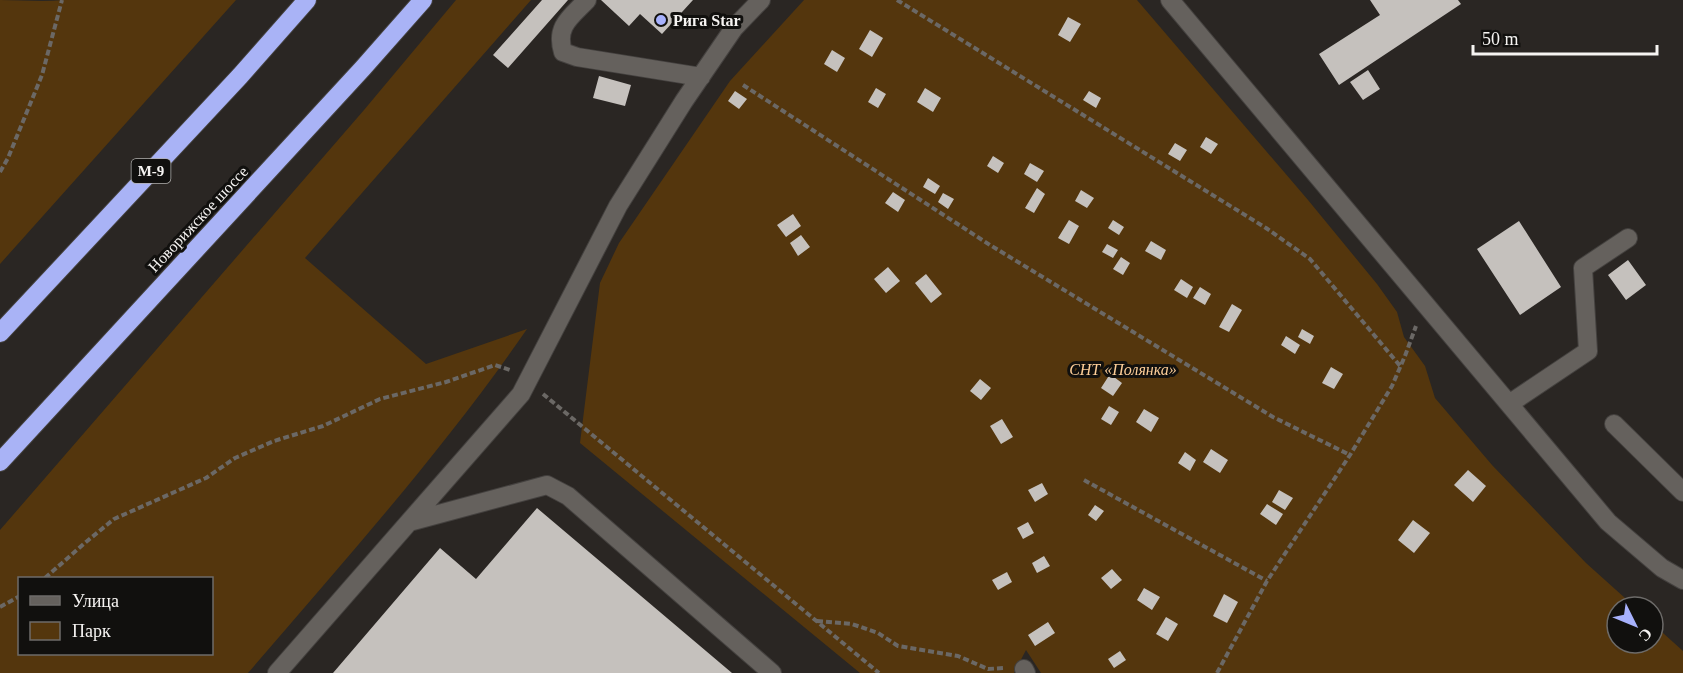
<svg xmlns="http://www.w3.org/2000/svg" width="1683" height="673" font-family="'Times New Roman',serif">
	<style>
		.green { fill: #54360d; fill-rule: evenodd }
		.building { fill: #c5c1bd }
		.lines { fill: none; stroke-linecap: round; stroke-linejoin: round }
		.minor-casing { stroke: #44413f; stroke-width: 20 }
		.highway-casing { stroke: #44413f; stroke-width: 20 }
		.path { stroke: #6b6865; stroke-width: 4; stroke-dasharray: 6 3; stroke-linecap: butt }
		.minor { stroke: #65615d; stroke-width: 18 }
		.highway { stroke: #a9b3f6; stroke-width: 18 }
		.poi-dot { fill: #a7b1fc; stroke: #11100e; stroke-width: 2 }
		.labels { text-anchor: middle; dominant-baseline: central; stroke-width: 6; stroke-linejoin: round; paint-order: stroke }
		.shield { fill: #11100e; stroke: #b1b0ae; stroke-width: 1.5 }
		.shield-label { font-size: 15px; font-weight: bold; fill: #f6f4f2 }
		.poi-label { font-size: 16px; font-weight: bold; fill: #f6f4f2; stroke: #11100e; text-anchor: start }
		.street-label { font-size: 16px; fill: #f6f4f2; stroke: #11100e }
		.park-label { font-size: 16px; font-style: italic; fill: #fdce98; stroke: #11100e }
	</style>
	<rect width="100%" height="100%" fill="#2a2623"/>
	<path class="green" d="M0,0C22,0 42,2 64,0H236L0,264Z
		M456,0H531L305,258L426,364L527,329C443,451 344,561 248,673H0V530L364,110ZM20,578H212V654H20Z
		M804,0H1137L1308,200L1377,284L1397,312L1404,337L1425,366L1435,398L1492,465L1586,563L1635,607H1617V643H1653V624L1683,651V673H1041L1026,650L1014,673H860L580,443L600,283L619,243L730,81Z"/>
	<path class="building" d="M542,0H568L508,68L493,55Z
		M601,0H693L662,34L640,14L629,26Z
		M1370,0H1458L1461,4L1339,85L1319,54L1380,15Z
		M1068,17L1081,24L1070,42L1058,35Z
		M870,30L883,38L872,57L859,49Z
		M832,50L845,58L837,72L824,64Z
		M1368,70L1380,89L1363,100L1350,82Z
		M599,76L631,85L625,106L593,98Z
		M876,88L886,94L878,108L868,102Z
		M925,88L941,98L933,112L917,102Z
		M735,91L747,99L739,109L728,101Z
		M1089,91L1101,98L1096,108L1083,100Z
		M1206,137L1218,144L1211,154L1200,147Z
		M1175,143L1187,150L1180,161L1168,154Z
		M993,156L1004,163L998,173L987,166Z
		M1030,163L1044,171L1037,182L1024,174Z
		M928,178L940,186L935,194L923,187Z
		M1037,188L1045,194L1034,213L1025,208Z
		M1081,190L1094,198L1087,208L1075,201Z
		M893,192L905,200L898,212L885,203Z
		M943,193L954,199L948,209L938,202Z
		M793,214L801,226L786,237L777,225Z
		M1069,220L1079,226L1069,244L1058,238Z
		M1113,220L1124,227L1119,235L1108,228Z
		M1519,221L1561,287L1520,315L1477,249Z
		M801,235L810,247L798,256L790,243Z
		M1151,241L1166,250L1161,260L1145,251Z
		M1107,244L1118,250L1113,258L1102,252Z
		M1121,257L1130,263L1123,275L1113,269Z
		M1628,260L1646,285L1626,300L1608,275Z
		M888,267L900,281L886,293L874,279Z
		M926,274L942,294L931,303L915,283Z
		M1181,279L1193,287L1187,298L1174,290Z
		M1200,287L1211,294L1205,305L1193,298Z
		M1232,304L1242,310L1229,332L1219,327Z
		M1302,329L1314,336L1310,344L1298,337Z
		M1286,336L1300,345L1295,354L1281,345Z
		M1331,367L1343,374L1334,389L1322,383Z
		M1110,374L1122,383L1113,396L1101,388Z
		M980,379L991,388L981,400L970,391Z
		M1109,406L1119,412L1111,425L1101,419Z
		M1144,409L1159,418L1151,432L1136,422Z
		M1002,419L1013,437L1001,444L990,426Z
		M1211,449L1228,460L1220,473L1203,462Z
		M1185,452L1196,460L1190,471L1178,463Z
		M1468,470L1486,486L1473,502L1454,485Z
		M1042,483L1048,494L1035,502L1028,490Z
		M1279,490L1293,498L1285,510L1272,502Z
		M1267,504L1283,514L1276,525L1260,514Z
		M1095,505L1104,511L1096,521L1088,515Z
		M537,508L732,673H333L440,548L476,579Z
		M1413,520L1430,533L1414,553L1398,540Z
		M1028,522L1034,533L1023,539L1017,528Z
		M1044,556L1050,566L1037,573L1032,563Z
		M1112,569L1122,580L1111,589L1101,578Z
		M1007,572L1012,582L998,590L992,580Z
		M1144,588L1160,597L1152,610L1137,600Z
		M1224,594L1238,602L1227,623L1213,616Z
		M1166,617L1178,624L1168,641L1156,634Z
		M1048,622L1055,633L1035,646L1028,635Z
		M1120,651L1126,660L1114,668L1108,659Z"/>
	<g class="lines">
		<defs>
			<path id="minor" d="M587,0C571,17 555,26 563,52L577,57L701,77
				M1170,0L1608,522L1662,568L1683,580
				M1509,404L1588,351L1583,268L1628,238
				M1614,424L1683,492
				M409,522L521,394L618,206L684,101L734,28L761,0
				M1024,669L1026,673
				M277,673L409,522L547,485L568,496L772,673"/>
			<path id="highway" d="M0,333L240,76L307,0
				M0,462L363,68L423,0"/>
		</defs>
		<use href="#minor" class="minor-casing"/>
		<use href="#highway" class="highway-casing"/>
		<path class="path" d="M897,0L1266,228L1310,259L1401,367
			M743,85L990,245L1273,417L1350,455
			M0,172L8,158L42,75L62,0
			M543,394L879,673
			M1084,480L1267,581
			M45,578L86,542L114,519L206,478L235,458L274,441L323,426L380,399L446,382L495,365L510,370
			M0,607L20,596
			M817,621L852,624L878,633L898,646L958,656L988,669L1004,668
			M1217,673L1267,581L1350,455L1392,386L1405,356L1416,326"/>
		<use href="#minor" class="minor"/>
		<use href="#highway" class="highway"/>
	</g>
	<circle class="poi-dot" cx="661" cy="20" r="6"/>
	<g class="labels">
		<rect class="shield" x="131.5" y="159" width="39" height="24" rx="4.5"/>
		<g class="shield-label">
			<text x="151" y="171">М-9</text>
		</g>
		<g class="poi-label">
			<text x="673" y="20">Рига Star</text>
		</g>
		<g class="street-label">
			<text transform="translate(198 219) rotate(-47)">Новорижское шоссе</text>
		</g>
		<g class="park-label">
			<text x="1123" y="369">СНТ «Полянка»</text>
		</g>
	</g>
	<rect x="18" y="577" width="195" height="78" fill="#11100e" stroke="#6d6b69" stroke-width="1.5"/>
	<rect x="30" y="596" width="30" height="9" fill="#65615d" stroke="#6d6b69" stroke-width="1.5"/>
	<text x="72" y="607" font-size="18" fill="#f6f4f2">Улица</text>
	<rect x="30" y="622" width="30" height="18" fill="#54360d" stroke="#6d6b69" stroke-width="1.5"/>
	<text x="72" y="637" font-size="18" fill="#f6f4f2">Парк</text>
	<g transform="translate(1635 625) rotate(133)"><circle r="28" fill="#11100e" stroke="#6d6b69" stroke-width="1.5"/>
	<path d="M0-4.5L10 22L0 15L-10 22Z" fill="#a7b1fc"/>
	<text y="-9" font-size="16" font-weight="bold" text-anchor="middle" fill="#f6f4f2">С</text>
	</g>
	<path d="M1473 45v9h184v-9" fill="none" stroke="#f6f4f2" stroke-width="3"/>
	<text x="1482" y="45" font-size="18" fill="#f6f4f2" stroke="#11100e" stroke-width="4.5" paint-order="stroke">50 m</text>
</svg>
